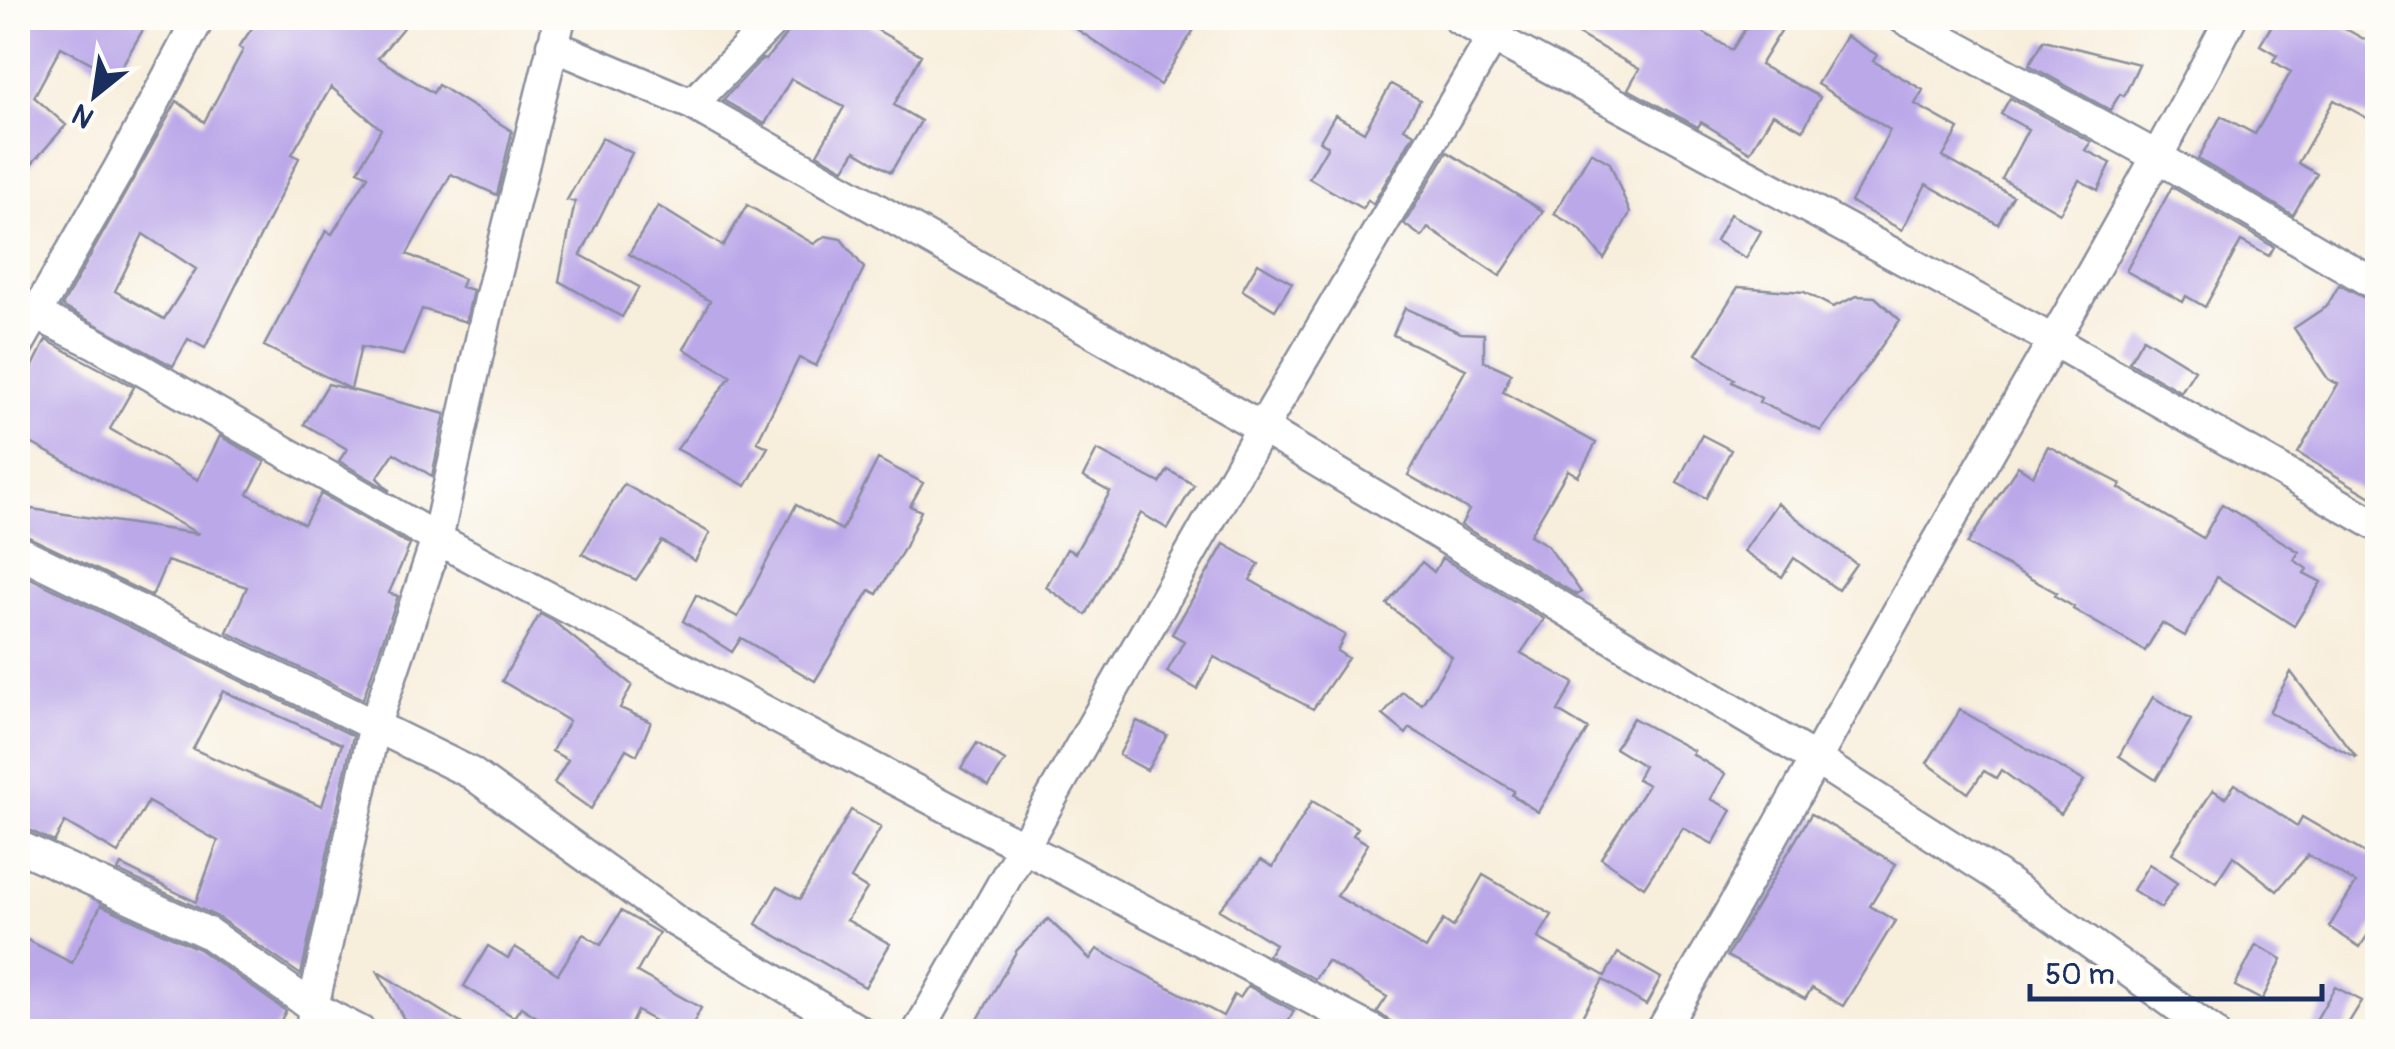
<svg xmlns="http://www.w3.org/2000/svg" width="2395" height="1049" font-family="Pangolin,sans-serif">
	<style>
		.building { fill: #bba8e9; fill-rule: evenodd }
		.lines { fill: none; stroke-linecap: round; stroke-linejoin: round }
		.street-casing { stroke: #8a8e9d; stroke-width: 35 }
		.street { stroke: #fff; stroke-width: 30 }
	</style>
	<rect width="100%" height="100%" fill="#fdfcf7"/>
	<filter id="ink" filterUnits="userSpaceOnUse"><feTurbulence type="fractalNoise" baseFrequency=".01" numOctaves="2"/><feDisplacementMap in="SourceGraphic" scale="20" xChannelSelector="R" yChannelSelector="G"/><feConvolveMatrix kernelMatrix="1 2 1 2 8 2 1 2 1" color-interpolation-filters="sRGB"/></filter>
	<filter id="wash" filterUnits="userSpaceOnUse"><feTurbulence type="fractalNoise" baseFrequency=".0048" numOctaves="4" result="noise"/><feDisplacementMap in="SourceGraphic" scale="40" xChannelSelector="R" yChannelSelector="G"/><feGaussianBlur stdDeviation="2.25" result="paint"/><feColorMatrix in="noise" values="0 0 0 0 0 0 0 0 0 0 0 0 0 0 0 0 0 1.4 0 .05"/><feComposite in="paint" operator="in"/></filter>
	<g filter="url(#wash)">
		<rect width="100%" height="100%" fill="#f8eedc"/>
		<g id="blocks">
			<path class="building" d="M18,18H150L116,76L61,47L34,97L66,125L18,179Z
				M259,18H411L378,58L433,93L438,85L512,131L497,195L451,174L407,254L464,279L461,287L473,290L466,322L422,309L403,355L361,347L351,389L264,346L326,231L332,234L368,176L358,171L381,129L331,87L292,154L299,158L205,348L188,339L173,366L62,306L177,101L204,122L243,50L239,47ZM143,234L196,269L164,319L115,291Z
				M794,18H856L921,55L894,105L921,121L891,172L855,151L844,169L817,154L844,107L791,79L765,124L723,100L762,59L765,60L790,30Z
				M1060,18H1201L1160,85Z
				M1550,18H1680L1732,50L1752,18H1789L1760,65L1820,97L1803,130L1773,114L1750,152L1701,122L1698,127L1628,89L1639,69Z
				M2276,18H2326L2378,47V124L2334,100L2298,163L2317,174L2293,215L2198,159L2221,116L2255,134L2291,72L2273,61L2277,55L2260,45Z
				M1846,36L1877,55L1873,61L1923,90L1915,104L1959,129L1943,157L2013,196L1998,224L1926,184L1902,230L1851,202L1890,130L1817,84Z
				M2044,40L2139,64L2124,96L2120,94L2110,110L2029,65Z
				M1391,84L1420,100L1404,128L1414,134L1373,204L1368,200L1363,209L1309,178L1328,146L1320,141L1335,115L1364,132Z
				M2010,98L2091,142L2085,150L2111,163L2098,190L2079,180L2060,213L2002,179L2028,129L2001,114Z
				M602,138L632,153L581,255L639,287L622,317L559,281L575,202L567,200Z
				M1447,152L1543,211L1500,276L1428,228L1422,237L1404,224Z
				M1591,152L1610,163L1630,213L1604,259L1580,229L1554,214Z
				M2172,187L2274,247L2269,256L2241,241L2205,307L2186,296L2183,302L2126,271Z
				M747,205L814,244L825,236L841,239L864,268L816,366L799,358L757,442L768,447L746,486L677,449L731,376L684,349L710,301L629,254L658,206L723,246Z
				M1730,214L1761,231L1746,258L1716,241Z
				M1258,263L1292,283L1275,310L1242,290Z
				M2339,285L2378,305V501L2298,453L2338,384L2328,379L2294,328L2327,306Z
				M1738,287L1804,292L1833,307L1857,296L1875,297L1900,320L1821,431L1759,402L1761,398L1732,382L1734,379L1696,354Z
				M1405,308L1461,333L1484,334V361L1511,373L1503,392L1596,443L1578,476L1568,470L1530,535L1547,545L1581,592L1577,595L1461,525L1469,510L1408,475L1466,369L1393,335Z
				M2143,338L2195,370L2181,392L2129,362Z
				M46,340L134,387L110,429L198,480L220,436L265,462L248,494L304,524L321,494L410,545L389,593L398,596L363,699L227,632L247,587L167,561L152,596L18,532V507L199,534L18,436V396Z
				M328,384L445,414L432,476L394,453L377,478L390,491L339,461L347,449L304,424Z
				M1702,435L1731,450L1706,498L1677,483Z
				M2048,446L2121,484L2119,488L2203,538L2222,504L2299,552L2294,560L2307,569L2304,573L2321,582L2294,626L2217,577L2185,636L2162,623L2145,651L2073,609L2074,607L2055,596L2057,593L1967,544L2018,466L2033,476Z
				M1097,450L1160,483L1168,470L1194,485L1168,529L1141,513L1086,615L1046,587L1067,549L1075,553L1110,492L1083,477Z
				M878,459L923,483L910,506L921,511L904,549L877,594L870,590L815,681L741,638L732,652L683,621L696,595L738,617L796,505L842,530Z
				M624,484L710,533L695,561L662,541L636,580L582,554Z
				M1777,503L1856,564L1838,590L1794,558L1782,577L1744,551Z
				M1224,544L1259,564L1250,580L1345,635L1337,651L1348,658L1313,709L1214,657L1197,689L1167,672L1184,641L1172,634Z
				M1442,558L1544,619L1521,653L1574,683L1558,711L1588,729L1538,812L1512,795L1514,791L1410,728L1406,734L1383,715L1402,692L1422,704L1452,657L1387,604L1422,562L1434,572Z
				M18,572L353,736L301,975L216,916L118,871L121,865L196,902L218,841L148,802L118,853L65,822L54,842L18,825ZM223,691L342,744L322,806L193,749Z
				M540,614L553,621L632,685L620,708L651,722L637,755L626,749L591,809L554,783L568,760L552,751L569,721L502,681Z
				M2291,672L2306,692L2357,758L2269,712Z
				M2153,697L2191,720L2156,780L2119,756Z
				M1960,710L2084,781L2061,814L2001,770L1996,778L1984,771L1968,793L1927,763Z
				M1633,718L1694,751L1692,754L1725,774L1711,799L1732,810L1713,844L1683,828L1644,887L1601,858L1648,785L1637,779L1644,766L1615,748Z
				M1137,721L1167,735L1147,770L1119,755Z
				M977,743L1005,761L989,786L961,768Z
				M2235,784L2297,826L2302,817L2372,857L2378,847V919L2360,947L2329,927L2356,883L2308,855L2277,891L2233,856L2216,882L2172,853L2213,790L2225,798Z
				M1312,801L1358,828L1353,835L1368,844L1337,896L1426,949L1443,920L1453,927L1483,875L1552,915L1538,938L1605,976L1618,953L1661,978L1646,1005L1603,980L1573,1032H1406L1377,1012L1387,997L1327,961L1315,979L1268,955L1275,944L1219,910L1261,860L1273,867Z
				M851,810L881,827L851,879L867,889L847,920L890,944L865,987L756,924L777,887L800,899Z
				M1811,814L1896,864L1870,906L1895,921L1843,1006L1812,988L1805,999L1727,956Z
				M2149,864L2177,883L2161,908L2133,890Z
				M101,905L199,949L286,1011L274,1032H18V935L72,963Z
				M621,911L659,933L637,972L701,1008L689,1032H675L637,1011L627,1032H560L521,1007L514,1017L464,986L488,946L508,958L515,947L558,974L583,934L601,945Z
				M1048,919L1090,959L1097,949L1223,1016L1234,995L1240,998L1248,986L1294,1011L1287,1023L1304,1032H971L1017,950Z
				M2256,945L2282,959L2262,1000L2235,986Z
				M378,972L475,1032H411Z
				M2335,987L2362,1001L2343,1032H2309Z"/>
		</g>
	</g>
	<g filter="url(#ink)">
		<use href="#blocks" fill-opacity="0" stroke="#8a8e9d" stroke-width="2.5"/>
		<g class="lines">
			<defs>
				<path id="street" d="M1458,18L2054,341L2378,526
					M1903,18L2156,156L2378,286
					M552,45L692,104L1262,428L1815,759L1996,875L2213,1032
					M692,104L776,18
					M33,313L95,343L437,539L1375,1032
					M18,345L120,167L199,18
					M18,551L471,773L677,922L861,1032
					M18,846L208,933L313,1007L361,1032
					M312,1032L313,1007L375,724L437,539L490,299L560,18
					M918,1032L1262,428L1504,18
					M1661,1032C1756,871 1843,707 1936,545C2036,370 2139,196 2231,18"/>
			</defs>
			<use href="#street" class="street-casing"/>
			<use href="#street" class="street"/>
		</g>
	</g>
	<rect width="2395" height="1049" fill="none" stroke="#fdfcf7" stroke-width="60"/>
	<g transform="translate(95 95) rotate(210)" stroke="#fdfcf7" stroke-width="8" paint-order="stroke">
	<path d="M0-8L18 38L0 25L-18 38Z" fill="#1b2f5e"/>
	<text y="-15" font-size="28" font-weight="bold" text-anchor="middle" fill="#1b2f5e">N</text>
	</g>
	<path d="M2030 984v15h292v-15" fill="none" stroke="#1b2f5e" stroke-width="5"/>
	<text x="2045" y="984" font-size="30" fill="#1b2f5e" stroke="#fdfcf7" stroke-width="8" paint-order="stroke">50 m</text>
</svg>
